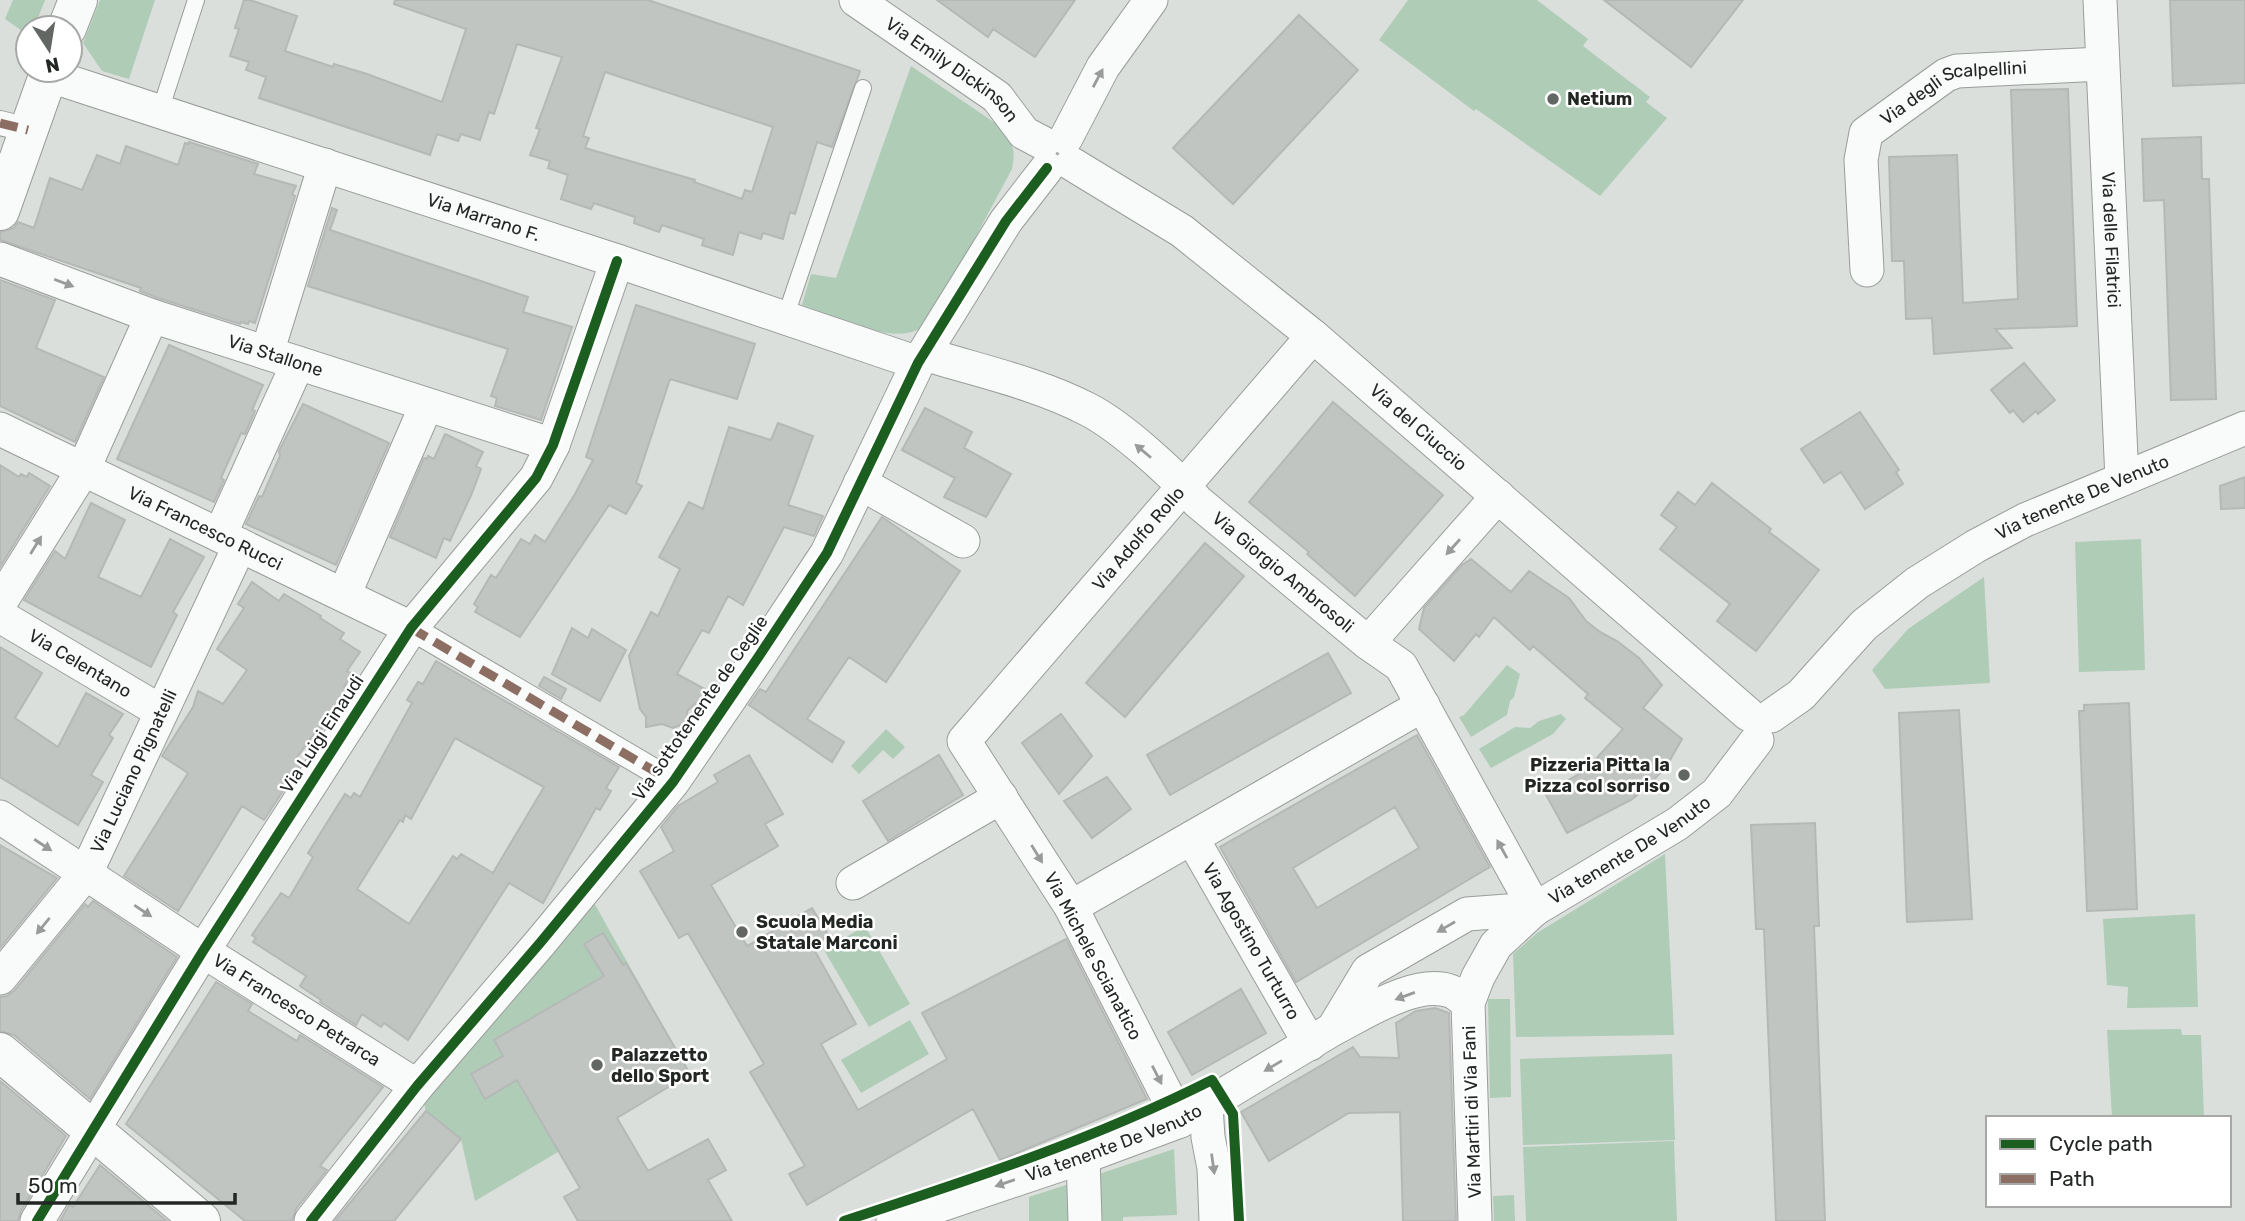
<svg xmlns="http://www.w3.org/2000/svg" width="2245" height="1221" font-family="Rubik,sans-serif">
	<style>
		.green { fill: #afccb7 }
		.building { fill: #c1c5c2; stroke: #b5b8b6; stroke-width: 2; fill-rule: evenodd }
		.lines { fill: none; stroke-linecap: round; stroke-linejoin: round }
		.service-casing { stroke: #9a9d9a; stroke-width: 18 }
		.pedestrian-casing { stroke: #9a9d9a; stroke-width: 26 }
		.minor-casing { stroke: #9a9d9a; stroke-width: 35 }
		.tertiary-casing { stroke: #9a9d9a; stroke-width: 40 }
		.service { stroke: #f9fafa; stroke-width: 16 }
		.pedestrian { stroke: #f9fafa; stroke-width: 24 }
		.minor { stroke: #f9fafa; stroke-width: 33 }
		.tertiary { stroke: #f9fafa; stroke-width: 38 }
		.quiet { stroke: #8d6e63; stroke-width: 9; stroke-dasharray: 18 9; stroke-linecap: butt }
		.cycleway-casing { stroke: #fff; stroke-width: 15 }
		.cycleway { stroke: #1b5e20; stroke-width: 10 }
		.oneway { fill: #999b9a }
		.poi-dot { fill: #636764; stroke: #fff; stroke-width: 2.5 }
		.labels { text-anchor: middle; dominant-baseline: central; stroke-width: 5; stroke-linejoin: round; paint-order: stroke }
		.street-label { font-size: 18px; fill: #232724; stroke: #fff }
		.poi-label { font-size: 18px; font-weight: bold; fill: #232724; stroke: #fff; text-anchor: start }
	</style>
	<rect width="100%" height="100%" fill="#dadfdb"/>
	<path class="green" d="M13,0H45L34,28H28V35L5,19Z
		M100,0H155L129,79L102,71L83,43Z
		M1408,0H1537L1588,39L1583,46L1650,97L1646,102L1667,118L1600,196L1476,109L1474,111L1379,40Z
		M911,66L1001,127C1013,140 1016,151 1012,169L933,316C929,321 924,327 917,330C888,344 831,315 802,305L811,274L836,278Z
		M2141,539L2145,670L2079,672L2075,542Z
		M1984,577L1990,683L1885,689L1872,670L1908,629Z
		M1507,665L1520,674L1514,697L1510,701L1507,715L1471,737L1459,717L1464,715Z
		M1561,714L1566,719L1553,734L1491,768L1479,749L1515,727L1530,728L1539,721Z
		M886,729L905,747L893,759L883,750L859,774L851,766Z
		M1665,854L1674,1035L1516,1037L1513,954L1537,933Z
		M593,901L690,1074L475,1201L461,1139L426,1111L423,1099Z
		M2195,914L2198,1007L2127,1008L2128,987L2107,985L2103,919Z
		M865,926L910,1004L869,1027L824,950Z
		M1488,999H1510L1511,1097L1490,1098Z
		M910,1020L929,1054L861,1093L841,1060Z
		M2181,1029L2182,1035H2201L2204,1118H2112L2107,1030Z
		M1672,1054L1675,1140L1523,1145L1520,1059Z
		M1674,1141L1677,1221H1526L1523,1147Z
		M1174,1149L1177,1215L1123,1217V1221H1102L1099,1174Z
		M1069,1184L1070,1221H1029V1197Z
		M1514,1195L1515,1221H1494L1493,1196Z"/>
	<path class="building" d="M244,0H250L297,16L285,51L333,67L334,64L367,74L442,102L466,29L394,4L395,0H648L860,71L832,147L817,142L795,214L790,212L783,239L763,233L761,239L739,232L733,255L702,245L704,239L662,225L659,232L634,223L635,217L594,203L591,209L561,199L568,175L548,168L550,161L530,155L540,129L536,128L562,57L517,44L494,114L489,112L480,140L461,134L458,141L437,134L430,155L259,98L266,77L246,70L249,62L230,56L239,29L235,28ZM605,72L773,127L752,192L745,190L742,199L694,182L695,180L585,148L589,138L583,136Z
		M937,0H1075L1035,57L993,29L988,37Z
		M1604,0H1743L1691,67Z
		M2170,0H2245V83L2173,86Z
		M1299,15L1358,70L1233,204L1173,148Z
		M2068,89L2077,326L1995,329L2012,348L1934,354L1932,318L1906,319L1904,261H1892L1889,157L1957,155L1963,303L2018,299L2011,90Z
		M2201,137L2202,179H2209L2216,399L2171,400L2164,200L2144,201L2142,139Z
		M189,142L258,164L254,174L296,186L292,194L295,196L255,323L249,321L248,324L241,322L240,324L158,298L140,291L141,288L0,240V232L14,228L18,222L34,228L50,178L82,190L97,155L120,164L126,146L178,165L185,143L188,144Z
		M332,208L337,210L330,230L528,297L523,312L572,327L541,420L495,406L497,398L491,396L508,349L308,286Z
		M0,280L55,300L36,348L104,377L75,442L0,406Z
		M636,305L755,344L737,399L670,379L636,483L642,486L626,514L609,505L520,637L475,612L478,607L474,604L491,575L496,578L521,539L530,544L535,535L545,542L575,494L593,460L586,457Z
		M169,345L263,385L252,410L255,411L245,434L241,433L221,478L224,480L214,502L117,459Z
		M2024,363L2055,400L2038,414L2036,411L2023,422L2013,410L2010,413L1991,390Z
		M1333,402L1443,495L1355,596L1307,554L1309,552L1249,502Z
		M303,404L389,443L336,565L246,524L259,496L262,497L280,456L279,451Z
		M925,408L972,432L964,448L1011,474L986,517L944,497L955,478L902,450Z
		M1860,412L1899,470L1896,472L1903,484L1865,509L1841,472L1824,483L1801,449Z
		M778,423L813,436L788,505L823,516L814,536L784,527L743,605L728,596L709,633L702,630L677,674L710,692L687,711L688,722L673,728L662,724L646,727V717L640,709L629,656L651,612L658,616L680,569L659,557L689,502L703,509L729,427L771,440Z
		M445,434L483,452L476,466L481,469L472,493L450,541L444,538L436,558L390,537L424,458L427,459L428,456L434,459Z
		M0,465L19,477L21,474L27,477L29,473L50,486L0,567Z
		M2245,477V508L2221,509L2220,486Z
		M1712,483L1771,529L1769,532L1819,570L1756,651L1717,621L1730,604L1660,549L1677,527L1661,515L1678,492L1695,505Z
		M91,503L125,520L98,577L141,597L170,539L204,557L173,612L177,615L151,667L24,600L55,551L65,559Z
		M882,517L960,571L886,682L849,657L807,719L844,742L832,762L749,705L760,689L766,692Z
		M1205,543L1244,576L1125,717L1086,683Z
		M1471,559L1511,592L1529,571L1569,598L1586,621L1600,632L1617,641L1639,658L1662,685L1643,708L1682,739L1666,767L1645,789L1631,800L1567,833L1545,793L1585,771L1623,729L1585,698L1588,694L1533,646L1530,650L1494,617L1479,637L1476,634L1454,661L1419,629L1424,608L1462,565Z
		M252,582L279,601L284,594L321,616L320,618L344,633L340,639L360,652L347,671L352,674L344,687L347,690L322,729L319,728L294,761L300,765L264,820L242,806L178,911L124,876L188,773L162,756L193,707L198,691L223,704L247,670L217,649L244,608L238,604Z
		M572,628L588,638L592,629L626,650L600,701L552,674Z
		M0,647L42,673L15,718L58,747L86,693L123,714L109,735L113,738L91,775L103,782L78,825L0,777Z
		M1328,653L1351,693L1170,795L1147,755Z
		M436,661L619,767L606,788L611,791L600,810L596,808L543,903L509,883L408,1040L384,1023L381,1027L362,1014L356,1025L320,1002L321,1000L300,986L306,976L253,942L256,938L252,935L281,893L289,898L313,857L308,853L345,794L351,798L354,793L360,797L412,703L407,700L418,682L423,684ZM455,738L544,787L493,873L461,854L457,859L453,856L409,924L357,889L400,820L403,822L405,815L411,819Z
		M544,677L566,689L561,699L539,686Z
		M2129,703L2137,909L2087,911L2079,711H2084V705Z
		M1959,710L1972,919L1907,922L1899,713Z
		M1061,714L1092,756L1059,794L1022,743Z
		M1417,735L1490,867L1296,982L1220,847ZM1395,807L1419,848L1317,908L1293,868Z
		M749,755L783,814L765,824L778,846L711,885L747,946L812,908L829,936L812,946L856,1024L821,1044L858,1110L947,1059L922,1013L1066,939L1147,1099L1000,1160L973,1109L807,1205L789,1174L805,1166L750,1072L764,1064L688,933L679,938L640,871L674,851L661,827L678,806L718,782L714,775Z
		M939,755L963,795L888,841L863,801Z
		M1107,777L1131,809L1092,838L1064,801Z
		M1815,823L1819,926H1814L1825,1221H1776L1764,929H1756L1751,825Z
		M0,845L57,878L0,948Z
		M93,901L177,957L90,1099L14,1035L0,1031V997L7,996L15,990L85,904L88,907Z
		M603,933L623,965L626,963L690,1074L617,1118L648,1171L708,1139L726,1170L708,1180L732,1221H578L564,1197L580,1188L517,1080L485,1099L471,1074L503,1056L494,1040L604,976L584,944Z
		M216,982L252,1004L248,1011L297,1041L300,1035L383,1087L320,1166L327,1170L296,1209L292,1221H245L126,1124Z
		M1241,989L1266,1033L1192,1075L1168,1032Z
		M1435,1008L1449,1013L1456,1221H1403L1400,1112L1349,1113L1269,1161L1241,1112L1353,1047L1360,1057L1399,1058L1396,1023L1416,1011Z
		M0,1081L66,1136L21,1211L18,1221H0Z
		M426,1111L461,1139L394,1221H335Z
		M100,1165L167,1221H60L69,1205L73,1207Z"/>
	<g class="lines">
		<defs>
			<path id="service" d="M160,111L196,0
				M785,318L863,88"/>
			<path id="pedestrian" d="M0,123L28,130
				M411,628L673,782"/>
			<g id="minor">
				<path id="s1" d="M856,0L997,97L1024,133L1043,143"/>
				<path id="s2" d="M2100,0L2122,479"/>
				<path id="s3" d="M48,75L617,261L918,363"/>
				<path d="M1066,138L1103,67L1151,0"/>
				<path id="s4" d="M1072,164L1182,231L1313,336L1748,714"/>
				<path id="s5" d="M0,259L152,316L553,445"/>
				<path id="s6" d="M1867,270L1861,160L1866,133L1946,75L1957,71L2102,64"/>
				<path d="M267,353L325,165"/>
				<path id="s7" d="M925,354C979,371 1037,383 1087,409C1121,426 1173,474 1198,502L1368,643L1401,666L1535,909"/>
				<path id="s8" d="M0,429L411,628"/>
				<path d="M860,483L963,541"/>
				<path d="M220,535L298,363"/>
				<path d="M344,595L426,406"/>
				<path d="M0,603L83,470L152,316"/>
				<path id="s9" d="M0,616L160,711"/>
				<path d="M1368,643L1498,496"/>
				<path id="s10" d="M1771,716L1801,695L1864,625L1917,583L1976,546L2025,520L2245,428"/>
				<path id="s11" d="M0,817L203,951L417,1086"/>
				<path id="s12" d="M1192,838L1310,1044"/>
				<path d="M853,883L1001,797"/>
				<path d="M1071,907L1423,705"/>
				<path id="s13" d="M0,978L86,873L240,545"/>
				<path d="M1333,1029C1363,1014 1415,979 1450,991C1456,993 1463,999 1468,1003"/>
				<path d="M1206,1107L1208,1137L1214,1168L1216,1221"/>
				<path id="s14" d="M1180,1121L1071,907L964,741L1313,336"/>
				<path d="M1083,1157L1085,1221"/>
				<path d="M37,1221L203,951L411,628L536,478L553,445L617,261"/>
				<path d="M311,1221L417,1086L540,943L673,782L759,656L827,553L918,363L1006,221L1047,168"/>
				<path id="s15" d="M893,1221L1083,1157L1180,1121L1333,1029L1368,971L1467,914L1535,909L1677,824L1717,793L1757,740"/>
				<path d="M1475,1221L1468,1003L1478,977L1496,945L1535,909"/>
			</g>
			<path id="tertiary" d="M67,28L78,0
				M0,211L50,70
				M0,1052L201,1221"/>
		</defs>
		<use href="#service" class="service-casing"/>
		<use href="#pedestrian" class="pedestrian-casing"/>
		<use href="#minor" class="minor-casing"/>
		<use href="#tertiary" class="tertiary-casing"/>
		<use href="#service" class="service"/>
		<use href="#pedestrian" class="pedestrian"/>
		<use href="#minor" class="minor"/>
		<use href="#tertiary" class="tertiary"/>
		<path class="quiet" d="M0,123L28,130
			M411,628L673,782"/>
		<defs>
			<path id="cycleway" d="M37,1221L203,951L411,628L536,478L553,445L617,261
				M311,1221L417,1086L540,943L673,782L759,656L827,553L918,363L1006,221L1047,168
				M844,1221C970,1180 1095,1139 1212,1080L1233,1114L1239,1221"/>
		</defs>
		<use href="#cycleway" class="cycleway-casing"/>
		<use href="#cycleway" class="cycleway"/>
	</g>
	<defs><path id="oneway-solid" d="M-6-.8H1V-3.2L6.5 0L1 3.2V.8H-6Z" transform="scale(1.75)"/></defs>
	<g class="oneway">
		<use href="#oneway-solid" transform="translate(1098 78) rotate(-62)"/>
		<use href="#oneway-solid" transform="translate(64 283) rotate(21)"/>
		<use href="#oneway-solid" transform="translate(1143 451) rotate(-140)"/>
		<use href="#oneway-solid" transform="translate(36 545) rotate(-58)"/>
		<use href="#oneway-solid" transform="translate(1453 547) rotate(132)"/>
		<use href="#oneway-solid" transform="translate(43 845) rotate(33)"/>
		<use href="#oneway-solid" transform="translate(1502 849) rotate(-119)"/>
		<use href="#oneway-solid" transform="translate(1037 854) rotate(58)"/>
		<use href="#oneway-solid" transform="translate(143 911) rotate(34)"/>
		<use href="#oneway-solid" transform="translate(43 926) rotate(129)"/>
		<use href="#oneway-solid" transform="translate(1446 927) rotate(150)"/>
		<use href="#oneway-solid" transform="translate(1405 996) rotate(160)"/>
		<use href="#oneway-solid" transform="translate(1273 1066) rotate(149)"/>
		<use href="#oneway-solid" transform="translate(1157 1075) rotate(63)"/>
		<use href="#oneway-solid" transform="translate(1213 1164) rotate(82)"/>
		<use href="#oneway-solid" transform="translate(1005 1183) rotate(161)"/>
	</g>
	<g class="poi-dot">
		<circle cx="1553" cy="99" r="7"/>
		<circle cx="1684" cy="775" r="7"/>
		<circle cx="742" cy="932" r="7"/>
		<circle cx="597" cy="1065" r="7"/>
	</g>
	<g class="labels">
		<g class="street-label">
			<text stroke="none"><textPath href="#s1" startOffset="119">Via Emily Dickinson</textPath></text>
			<text stroke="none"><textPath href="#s6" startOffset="238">Via degli Scalpellini</textPath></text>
			<text stroke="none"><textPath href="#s3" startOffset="458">Via Marrano F.</textPath></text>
			<text stroke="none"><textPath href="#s2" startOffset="240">Via delle Filatrici</textPath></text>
			<text stroke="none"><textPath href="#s5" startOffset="292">Via Stallone</textPath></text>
			<text stroke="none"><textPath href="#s4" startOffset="436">Via del Ciuccio</textPath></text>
			<text stroke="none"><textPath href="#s10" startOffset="385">Via tenente De Venuto</textPath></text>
			<text stroke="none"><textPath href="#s8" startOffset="228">Via Francesco Rucci</textPath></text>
			<text stroke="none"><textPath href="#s14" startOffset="705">Via Adolfo Rollo</textPath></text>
			<text stroke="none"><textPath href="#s7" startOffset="427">Via Giorgio Ambrosoli</textPath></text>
			<text stroke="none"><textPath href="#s9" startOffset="93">Via Celentano</textPath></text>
			<text transform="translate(700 708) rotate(-55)">Via sottotenente de Ceglie</text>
			<text transform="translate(322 734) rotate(-57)">Via Luigi Einaudi</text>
			<text stroke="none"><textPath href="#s13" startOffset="248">Via Luciano Pignatelli</textPath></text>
			<text stroke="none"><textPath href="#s15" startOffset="844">Via tenente De Venuto</textPath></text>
			<text stroke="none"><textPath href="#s12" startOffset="119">Via Agostino Turturro</textPath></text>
			<text transform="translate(1093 956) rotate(62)">Via Michele Scianatico</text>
			<text stroke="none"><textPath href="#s11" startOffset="354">Via Francesco Petrarca</textPath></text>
			<text transform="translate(1472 1112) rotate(-92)">Via Martiri di Via Fani</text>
			<text stroke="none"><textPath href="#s15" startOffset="234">Via tenente De Venuto</textPath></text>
		</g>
		<g class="poi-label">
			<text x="1567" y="99">Netium</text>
			<text x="1670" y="765" text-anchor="end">Pizzeria Pitta la<tspan x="1670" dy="21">Pizza col sorriso</tspan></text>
			<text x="756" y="922">Scuola Media<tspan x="756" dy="21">Statale Marconi</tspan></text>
			<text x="611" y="1055">Palazzetto<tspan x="611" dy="21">dello Sport</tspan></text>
		</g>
	</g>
	<rect x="1986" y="1116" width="245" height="91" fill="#ffffff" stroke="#a7a9a7" stroke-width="2"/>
	<rect x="2000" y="1139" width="35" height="10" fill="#1b5e20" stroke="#a7a9a7" stroke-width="2"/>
	<text x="2049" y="1151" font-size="21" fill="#232724">Cycle path</text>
	<rect x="2000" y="1174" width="35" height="10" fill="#8d6e63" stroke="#a7a9a7" stroke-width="2"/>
	<text x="2049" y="1186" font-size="21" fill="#232724">Path</text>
	<g transform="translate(49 49) rotate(168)"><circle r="33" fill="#ffffff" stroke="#a7a9a7" stroke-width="2"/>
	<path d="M0-5L12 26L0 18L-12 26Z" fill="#636764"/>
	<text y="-10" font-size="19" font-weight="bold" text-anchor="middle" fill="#232724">N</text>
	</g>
	<path d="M18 1193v10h217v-10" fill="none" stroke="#232724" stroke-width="3.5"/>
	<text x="28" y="1193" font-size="21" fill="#232724" stroke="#ffffff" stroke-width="5" paint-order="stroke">50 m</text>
</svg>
